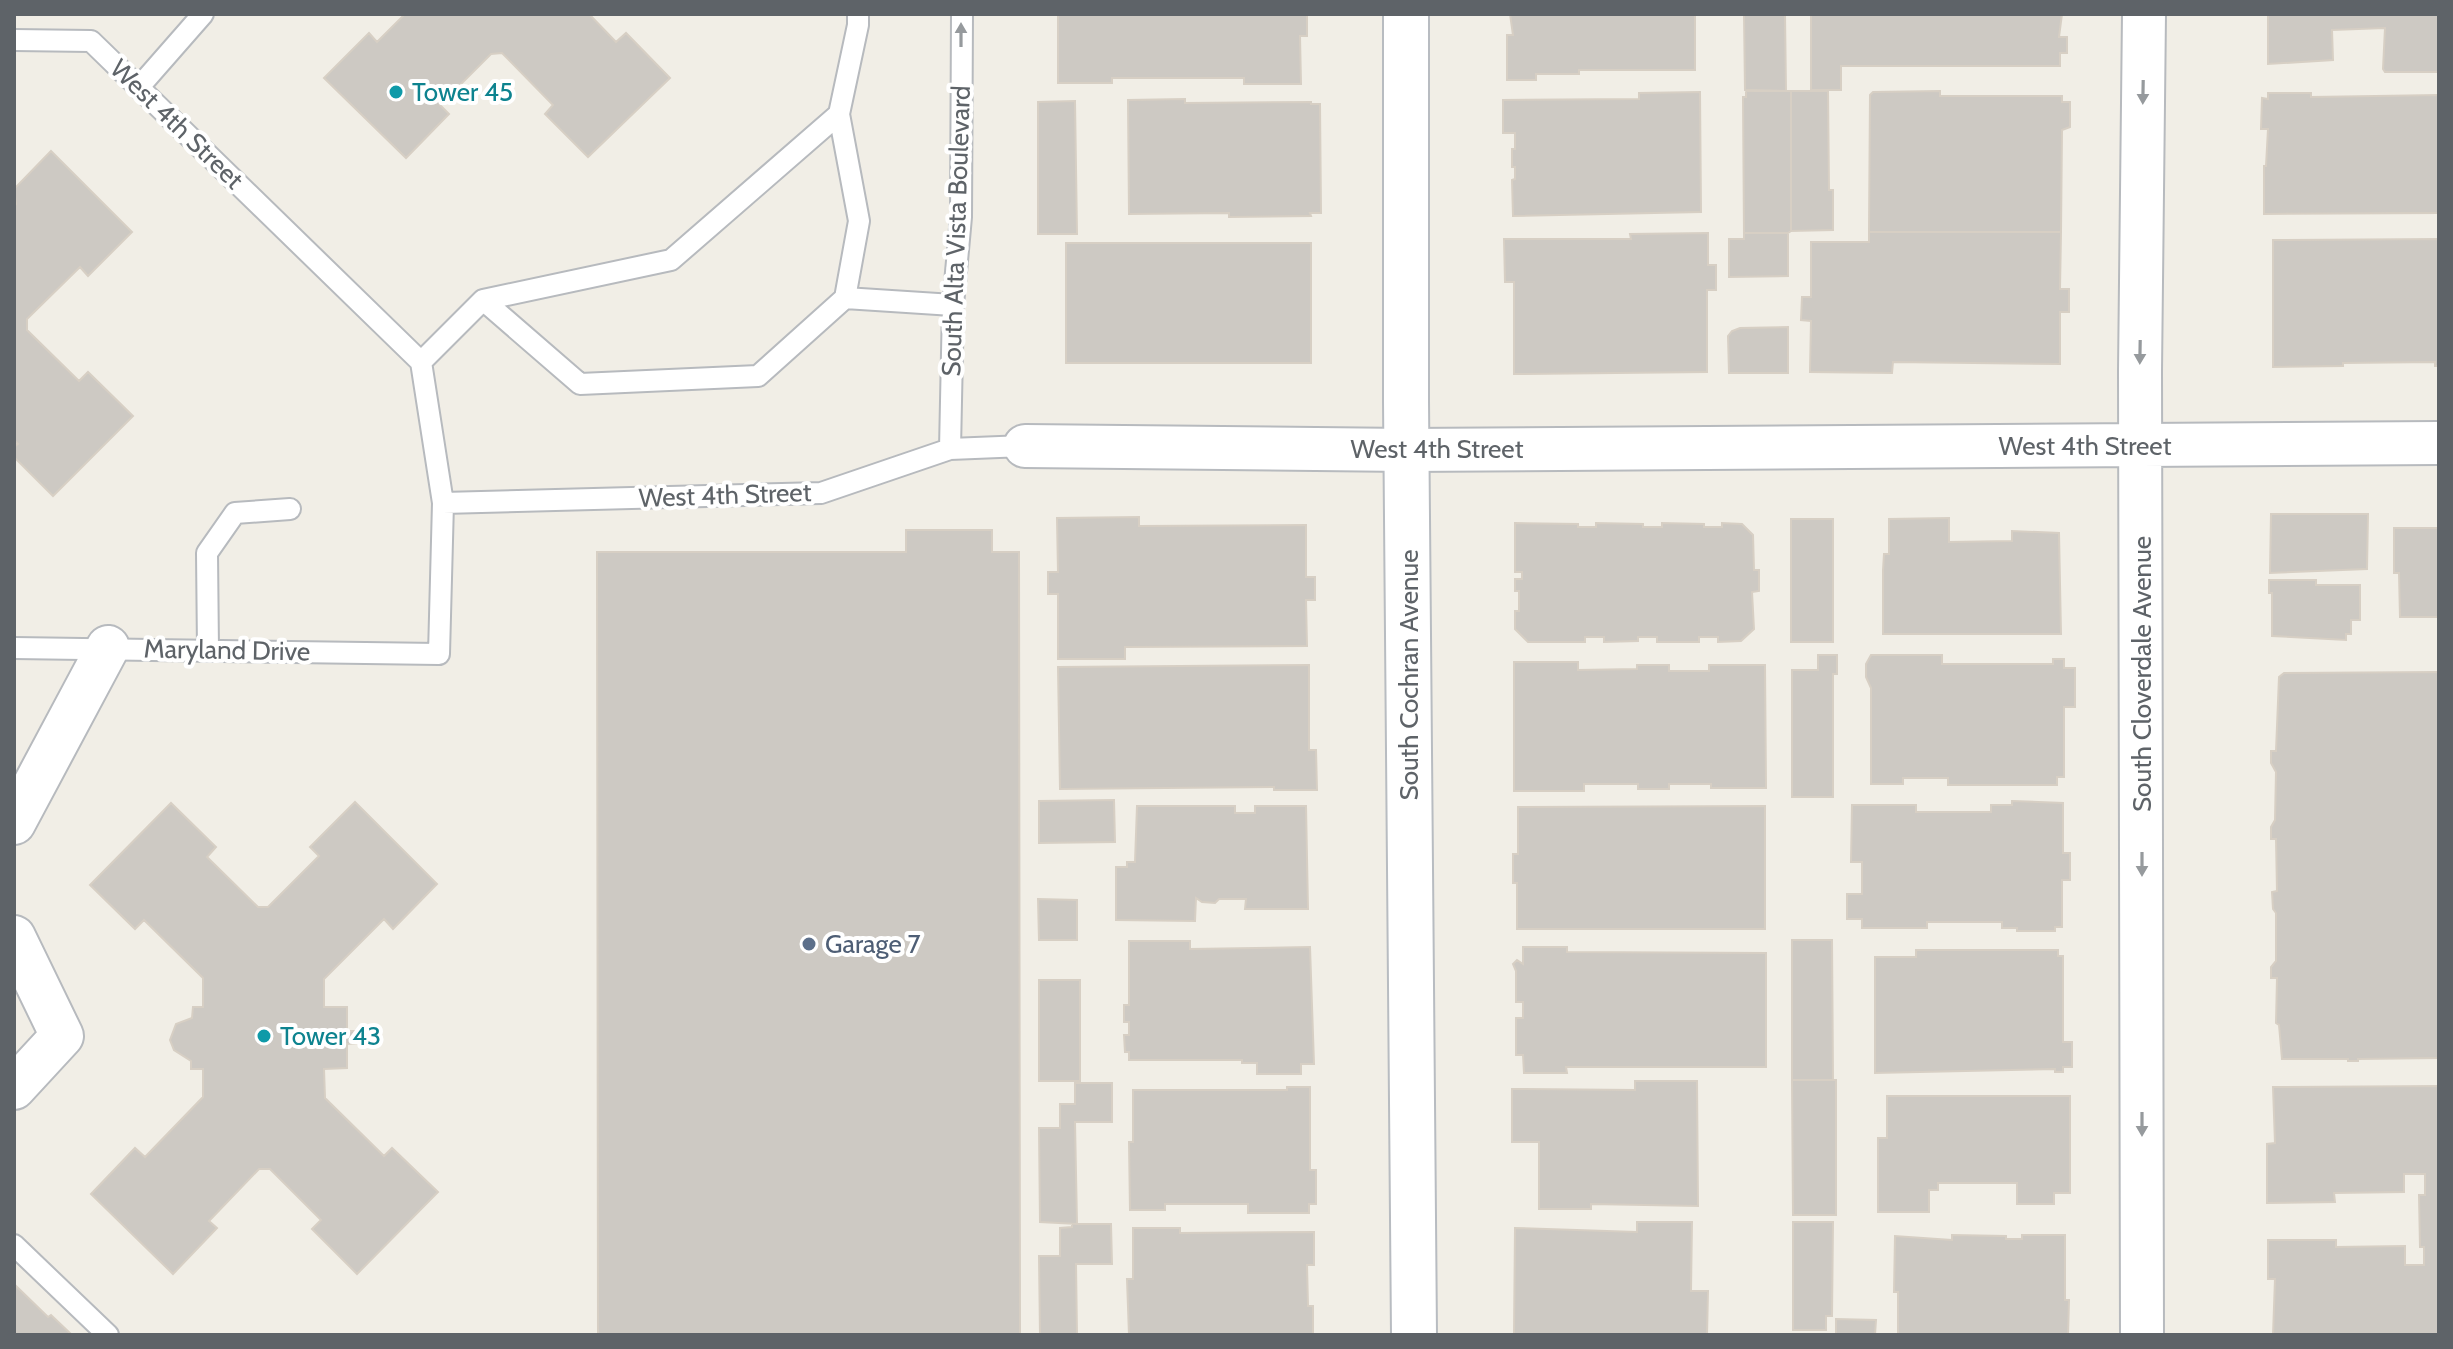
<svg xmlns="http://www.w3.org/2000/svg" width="2453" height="1349" font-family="Cabin,sans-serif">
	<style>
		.building { fill: #cdc9c3; stroke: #d7cfc4; stroke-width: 2 }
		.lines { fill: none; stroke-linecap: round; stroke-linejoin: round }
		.lane-casing { stroke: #b7babe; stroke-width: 24 }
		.street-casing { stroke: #b7babe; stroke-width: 46 }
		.secondary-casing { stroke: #b8bcc1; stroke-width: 48 }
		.lane { stroke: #fff; stroke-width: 20 }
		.street { stroke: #fff; stroke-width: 42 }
		.secondary { stroke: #fff; stroke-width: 44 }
		.oneway { fill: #969a9d }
		.culture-dot { fill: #0f9aa8; stroke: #fff; stroke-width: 3 }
		.service-dot { fill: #5c6f8a; stroke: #fff; stroke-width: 3 }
		.labels { text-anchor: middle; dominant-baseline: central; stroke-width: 8; stroke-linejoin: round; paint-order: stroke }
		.culture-label { font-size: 26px; fill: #0d838f; stroke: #fff; text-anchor: start }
		.street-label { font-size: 26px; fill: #5e6368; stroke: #fff }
		.service-label { font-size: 26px; fill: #4e5e75; stroke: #fff; text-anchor: start }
	</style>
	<rect width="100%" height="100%" fill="#f1eee6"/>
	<path class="building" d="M405,14H589L616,42L626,33L670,78L588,157L545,114L553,105L502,53L491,54L440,105L449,114L406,158L324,78L369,33L377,42Z
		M1058,14H1307V36H1300L1301,84H1244V78H1112V83H1058Z
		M1510,14H1695V70H1579V74H1536V80H1507V35H1513Z
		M1744,14H1785L1786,91L1745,90Z
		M1811,14H2062L2059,37H2067V53H2060V66H1841V90H1811Z
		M2268,14H2439V72H2385L2383,69L2385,28L2332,30L2333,60L2268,64Z
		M1746,91H1791V231L1788,233H1744L1743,97H1746Z
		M1791,91H1828L1829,190H1833V230L1791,231Z
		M1940,91V96H2062V102H2070V127L2062,130L2061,232H1869L1870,95L1873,92Z
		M1700,92L1701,212L1513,216L1512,180L1515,179V167H1512V149H1515V133H1503V100L1639,99V93Z
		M2268,93H2311V97L2439,95V213L2264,214V166H2266L2268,129H2261L2262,98L2268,99Z
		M1185,99V103L1311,102V104H1320L1321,213H1310L1311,216L1229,217V213L1129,214L1128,100Z
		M1075,101L1077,234H1038V102Z
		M51,151L132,232L88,276L80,267L27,319V330L79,381L88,372L133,416L53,496L14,457V447L18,444L14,440V207L16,204L14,189Z
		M1869,232H2061L2060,289H2069V312H2060V364L1893,362L1892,373L1810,372L1811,321L1801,320L1802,297H1811V242H1869Z
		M1708,233V265H1716V290H1707V372L1514,374V282H1505L1504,239H1631L1630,234Z
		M1744,233H1788V276L1729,277V239H1744Z
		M2439,239V366H2435V362L2343,363V366L2273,367V240Z
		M1066,243H1311V363H1066Z
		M1788,327V373H1729L1728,336L1732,331L1740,328Z
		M2271,514H2368L2367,569L2270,573Z
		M1139,517V526L1306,525V577H1315V600H1306L1307,646L1125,647V659H1058V594H1048V572H1058L1057,518Z
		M1949,518V542L2012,541V531L2059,533L2061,634H1883V570L1884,554H1889V519Z
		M1791,519H1833V642H1791Z
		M1515,523L1578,524V527H1596V523L1643,524V527H1662V523L1704,524V527H1722V523L1742,524L1753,535L1754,570H1759V591L1752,592L1754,629L1741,641L1718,642V637H1699V642H1657V637H1638V641L1604,642V637H1585V642H1528L1515,629V611H1519V591H1515V579H1522V572H1515Z
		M2394,528H2439V617H2400L2399,573H2394Z
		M906,530H992V552H1019L1020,1335H598L597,552H906Z
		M2269,580H2316V585H2360V620H2351V634H2346V640L2272,636V593H2269Z
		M1818,655H1837V674H1833V797H1792V670H1818Z
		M1871,655H1942V664H2053V659H2064V668H2075V707H2064V777H2057V785H1948V778H1903V784H1871V688L1866,677V664Z
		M1514,662H1578V670L1637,669V665H1669V671H1709V665H1765L1766,788H1711V784H1669V789H1638V784H1584V791H1514Z
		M1309,665V750H1316L1317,790H1274V787L1060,789L1058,667Z
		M2439,672V1058L2358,1059V1061H2348V1059H2282L2279,1025L2276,1023L2277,978H2271V967L2276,961V913L2273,909L2272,892L2277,891L2276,839H2271V827L2275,820L2276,772L2271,763V751H2276L2279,677L2284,673Z
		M1114,800L1115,842L1039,843V801Z
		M2012,801L2063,803V853H2070V880H2062V927H2055V931H2017V928H2002V922H1927V928H1862V919H1847V894H1862V862H1851L1852,805H1916V812H1991V805H2012Z
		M355,802L437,884L393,929L384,919L324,979V1007H347V1031H357V1043L347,1044V1068L324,1069L325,1098L384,1156L392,1148L438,1192L357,1274L312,1229L321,1220L270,1169H259L209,1221L217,1228L173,1274L91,1194L135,1148L145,1157L203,1097V1069H191V1061L174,1050L170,1040L176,1024L192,1018L193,1007H203V978L144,920L135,929L90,885L171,803L216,847L207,857L258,907H268L319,856L310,847Z
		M1137,806H1235V813H1255V806H1306L1308,909H1245L1246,899H1219L1215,903L1202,902L1196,898L1195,921L1116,920V867H1127V862H1135Z
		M1765,806V929H1517V883H1513V854H1518V807Z
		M1038,899L1077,900V940H1039Z
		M1792,940H1832L1833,1080H1792Z
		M1129,941H1190V949L1310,947L1314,1064H1301V1074H1257V1063H1242V1060H1129V1052H1125L1124,1035H1129V1022H1124V1005H1129Z
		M1523,947H1567V952L1766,953V1067H1566L1567,1073H1524L1523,1055H1516V1018H1523V1002H1516V971L1513,964L1517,960L1523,964Z
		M1916,950H2058V956H2063V1042H2072V1067H2063V1072H2055V1069L1875,1073V957H1916Z
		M1039,980H1080V1081H1039Z
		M1792,1080H1836V1215H1793Z
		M1635,1081H1697L1698,1206L1591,1204V1209H1539V1142H1512V1089L1635,1090Z
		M1075,1083H1112V1122H1075L1077,1224L1040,1222L1039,1128H1060V1104H1075Z
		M2439,1086V1335H2273L2275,1279H2268V1240H2336V1247L2405,1246V1265H2424V1247H2420L2419,1195H2425V1174H2404V1192L2334,1193L2335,1202L2267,1203V1144L2275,1143L2273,1087Z
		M1287,1087H1310V1170H1316V1204H1309V1213H1248V1204H1165V1210H1130L1129,1142H1133V1090H1287Z
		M1887,1096H2070V1193H2054V1204H2017V1183H1938V1190H1929V1212H1878V1138H1887Z
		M1637,1222H1692L1691,1291H1708L1707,1335H1514L1515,1228L1637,1232Z
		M1793,1222H1833L1832,1316H1826V1330H1793Z
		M1072,1224H1111L1112,1264H1076L1077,1335H1040L1039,1256H1060V1228L1072,1227Z
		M1133,1228H1180V1233L1314,1232V1265H1307L1308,1306H1313V1335H1129L1127,1279H1133Z
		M1952,1235L2006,1236V1239H2022V1235H2065V1300H2069L2068,1335H1898V1292H1894L1895,1236L1952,1240Z
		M14,1284L48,1317L51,1315L71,1334L14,1335Z
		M1836,1319L1876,1320L1875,1335H1836Z"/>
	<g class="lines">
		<defs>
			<path id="lane" d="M14,40L91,41L421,362L443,503L439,654L14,648
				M139,87L203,14
				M845,298L953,305
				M483,300L580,384L758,376L845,298L859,221L839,114
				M421,362L483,300L671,260L839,114L858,25V14
				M950,449L953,305L961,217L962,14
				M443,503L821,493L950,449L1025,446
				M208,650L207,553L235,513L290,509
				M14,1245L108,1335"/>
			<path id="street" d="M1025,446L1407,450L2439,443
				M14,823L108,647
				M14,937L62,1036L14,1088
				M2142,1335L2140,371L2144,14"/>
			<path id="secondary" d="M1406,14V401L1414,1335"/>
		</defs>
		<use href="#lane" class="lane-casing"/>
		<use href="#street" class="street-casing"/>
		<use href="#secondary" class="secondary-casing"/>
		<use href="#lane" class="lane"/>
		<use href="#street" class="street"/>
		<use href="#secondary" class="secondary"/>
	</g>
	<defs><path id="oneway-solid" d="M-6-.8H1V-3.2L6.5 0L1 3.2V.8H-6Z" transform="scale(2)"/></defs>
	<g class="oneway">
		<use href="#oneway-solid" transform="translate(961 35) rotate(-90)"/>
		<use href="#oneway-solid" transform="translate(2143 92) rotate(91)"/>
		<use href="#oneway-solid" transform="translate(2140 352) rotate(91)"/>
		<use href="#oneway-solid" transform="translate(2142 864) rotate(90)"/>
		<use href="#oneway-solid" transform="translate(2142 1124) rotate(90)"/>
	</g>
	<g class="culture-dot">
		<circle cx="396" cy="92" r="8"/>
		<circle cx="264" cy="1036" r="8"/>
	</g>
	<circle class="service-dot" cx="809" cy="944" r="8"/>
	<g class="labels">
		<g class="culture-label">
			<text x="412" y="92">Tower 45</text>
			<text x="280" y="1036">Tower 43</text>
		</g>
		<g class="street-label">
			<text transform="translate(177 124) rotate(44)">West 4th Street</text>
			<text transform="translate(956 231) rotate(-88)">South Alta Vista Boulevard</text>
			<text x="2085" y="446">West 4th Street</text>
			<text x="1437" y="449">West 4th Street</text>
			<text transform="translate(725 495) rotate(-2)">West 4th Street</text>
			<text transform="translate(227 650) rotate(1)">Maryland Drive</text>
			<text transform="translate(2142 674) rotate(-90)">South Cloverdale Avenue</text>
			<text transform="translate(1409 675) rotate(-90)">South Cochran Avenue</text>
		</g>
		<g class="service-label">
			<text x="825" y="944">Garage 7</text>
		</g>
	</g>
	<rect width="2453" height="1349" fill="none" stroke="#5e6368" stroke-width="32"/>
</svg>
